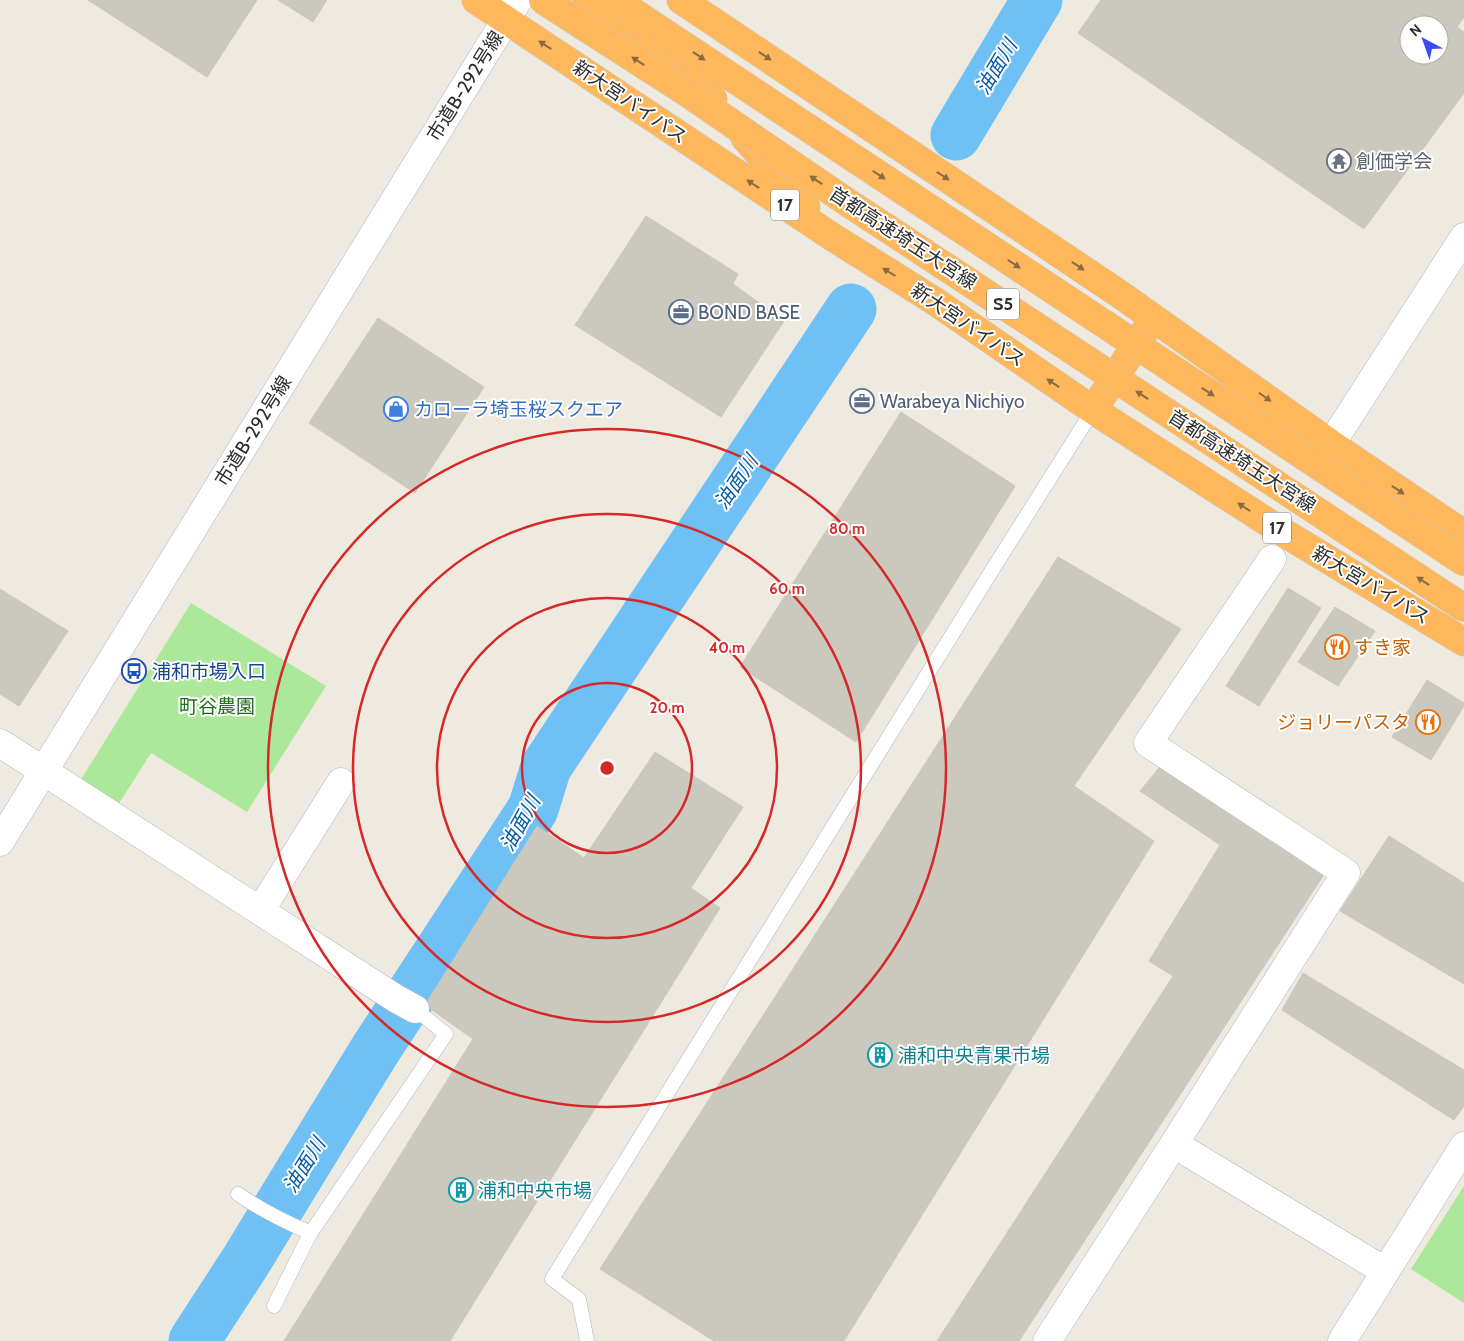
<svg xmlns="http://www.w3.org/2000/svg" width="1464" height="1341" font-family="Cabin,'Noto Sans JP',sans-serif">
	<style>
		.green { fill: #abe89a }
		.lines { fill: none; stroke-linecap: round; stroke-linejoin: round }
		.river { stroke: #6fc0f5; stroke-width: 51 }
		.building { fill: #cbc8be; stroke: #cbc7b9; fill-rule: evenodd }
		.lane-casing { stroke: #b3b4c1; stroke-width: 15 }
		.street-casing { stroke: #b3b4c1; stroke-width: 29 }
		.secondary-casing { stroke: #b3b4c1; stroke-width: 29 }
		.highway-casing { stroke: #c8c8c8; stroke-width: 29 }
		.lane { stroke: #fff; stroke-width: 14 }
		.street { stroke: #fff; stroke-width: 28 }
		.secondary { stroke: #fff; stroke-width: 28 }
		.highway { stroke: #ffb75b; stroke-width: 28 }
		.highway-bridge-casing { stroke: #c8c8c8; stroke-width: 29; stroke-linecap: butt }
		.highway-bridge { stroke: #ffb75b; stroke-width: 28 }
		.oneway { fill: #8c6b42 }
		.ring { fill: none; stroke: #d62828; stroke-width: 2.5 }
		.labels { text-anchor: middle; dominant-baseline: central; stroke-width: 4; stroke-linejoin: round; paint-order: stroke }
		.shield { fill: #fff; stroke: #6c6c6c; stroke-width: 1 }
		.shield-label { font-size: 18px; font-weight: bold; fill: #2d2d2d }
		.street-label { font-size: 19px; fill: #2d2d2d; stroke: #fff }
		.worship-label { font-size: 19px; fill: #5b616d; stroke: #fff; text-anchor: start }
		.service-label { font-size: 19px; fill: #4e5e75; stroke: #fff; text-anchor: start }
		.shop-label { font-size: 19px; fill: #366cbe; stroke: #fff; text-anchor: start }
		.food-label { font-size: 19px; fill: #c56008; stroke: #fff; text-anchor: start }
		.transit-label { font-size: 19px; fill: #164399; stroke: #fff; text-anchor: start }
		.park-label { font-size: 19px; fill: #1e7018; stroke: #fff }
		.culture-label { font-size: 19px; fill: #0d838f; stroke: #fff; text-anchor: start }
		.water-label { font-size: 20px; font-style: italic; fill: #075ca8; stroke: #fff }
		.centre { fill: #d62828; stroke: #fff; stroke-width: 2.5 }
		.ring-label { font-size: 15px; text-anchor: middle; font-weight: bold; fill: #d62828; stroke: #fff; stroke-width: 4; stroke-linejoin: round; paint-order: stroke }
	</style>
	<rect width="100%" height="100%" fill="#efeae0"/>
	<path class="green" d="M191,603L326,686L247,812L151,753L118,805L80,781Z
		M1464,1186V1303L1411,1269Z"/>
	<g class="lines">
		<path class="river" d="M956,135L1037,0
			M194,1341L244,1264L375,1050L533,809L546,767L851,309"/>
	</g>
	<path class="building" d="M88,0H257L207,77Z
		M278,0H327L313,22Z
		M1101,0H1464V17L1457,27L1464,32V93L1364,229L1078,33ZM1409,25H1439V55H1409Z
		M646,216L738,274L733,284L784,321L721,417L575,325Z
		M378,318L484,387L415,493L309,423Z
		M901,412L1015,486L856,742L740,667Z
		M1058,557L1181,629L1074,786L1154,841L844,1341H714L600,1269Z
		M1288,588L1321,608L1259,706L1226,686Z
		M0,589L68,631L19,706L0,694Z
		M1335,607L1375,631L1338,686L1298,662Z
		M1427,680L1464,703V706L1431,760L1392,737Z
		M655,752L743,807L691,888L720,908L450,1341H284L473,1039L425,1005L537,826L584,858Z
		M1159,768L1323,876L1019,1341H937L1173,976L1149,961L1220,845L1140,791Z
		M1389,836L1464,883V984L1340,911Z
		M1303,973L1464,1070V1106L1454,1120L1282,1010Z"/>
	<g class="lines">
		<defs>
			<path id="lane" d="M238,1194C261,1210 285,1222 311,1233
				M274,1306L310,1234L446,1034L415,1009
				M587,1341L579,1299L552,1279L991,572L1093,410"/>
			<path id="street" d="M1331,444L1464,237
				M0,743L395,998L415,1009
				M260,911L341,782
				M1174,1144L1385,1271
				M1047,1341L1174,1144L1346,873L1148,743L1272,559
				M1342,1341L1464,1146"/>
			<path id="secondary" d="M0,842L518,0"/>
			<path id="highway" d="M476,0L834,238L933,300L1093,410L1286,534L1464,642
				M586,0L665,58L713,99
				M681,0L1121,295L1331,444L1464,534
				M745,138L806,207
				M1093,410L1149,325"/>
		</defs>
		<use href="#lane" class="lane-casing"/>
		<use href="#street" class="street-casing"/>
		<use href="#secondary" class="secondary-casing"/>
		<use href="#highway" class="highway-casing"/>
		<use href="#lane" class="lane"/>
		<use href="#street" class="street"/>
		<use href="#secondary" class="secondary"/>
		<use href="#highway" class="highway"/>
		<defs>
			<path id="highway-bridge" d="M543,0L683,90L847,202L1464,608
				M615,0L1464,562"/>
		</defs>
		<use href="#highway-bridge" class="highway-bridge-casing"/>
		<use href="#highway-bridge" class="highway-bridge"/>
	</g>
	<defs><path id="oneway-solid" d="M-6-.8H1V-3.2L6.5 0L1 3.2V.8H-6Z" transform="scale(1.25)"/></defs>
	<g class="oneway">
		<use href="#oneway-solid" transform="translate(545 45) rotate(-147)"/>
		<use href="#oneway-solid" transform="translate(699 56) rotate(34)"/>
		<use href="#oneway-solid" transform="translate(765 56) rotate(34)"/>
		<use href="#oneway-solid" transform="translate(638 61) rotate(-147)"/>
		<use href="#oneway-solid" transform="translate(879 175) rotate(33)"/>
		<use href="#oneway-solid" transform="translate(943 176) rotate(34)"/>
		<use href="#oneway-solid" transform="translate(816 180) rotate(-146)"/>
		<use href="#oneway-solid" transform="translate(753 184) rotate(-146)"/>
		<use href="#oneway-solid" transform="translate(1014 264) rotate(33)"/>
		<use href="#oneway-solid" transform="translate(1078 266) rotate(34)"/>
		<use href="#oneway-solid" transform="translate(889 272) rotate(-148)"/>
		<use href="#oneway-solid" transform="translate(1053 383) rotate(-146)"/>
		<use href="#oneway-solid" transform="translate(1208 392) rotate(33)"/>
		<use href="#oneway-solid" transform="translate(1142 395) rotate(-147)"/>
		<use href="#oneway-solid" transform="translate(1265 397) rotate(35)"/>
		<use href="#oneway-solid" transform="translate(1398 490) rotate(34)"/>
		<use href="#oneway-solid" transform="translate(1244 507) rotate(-147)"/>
		<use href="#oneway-solid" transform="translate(1423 581) rotate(-146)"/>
	</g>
	<g class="ring">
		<circle cx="607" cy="768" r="85"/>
		<circle cx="607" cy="768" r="170"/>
		<circle cx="607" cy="768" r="254"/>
		<circle cx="607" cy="768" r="339"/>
	</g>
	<defs>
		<symbol id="temple-ring" viewBox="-11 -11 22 22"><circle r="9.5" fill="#fff" stroke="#6b7280" stroke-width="1.5"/><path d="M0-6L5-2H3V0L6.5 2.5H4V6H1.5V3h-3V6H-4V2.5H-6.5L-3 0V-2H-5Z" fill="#6b7280"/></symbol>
		<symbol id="office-ring" viewBox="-11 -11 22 22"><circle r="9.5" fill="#fff" stroke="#5c6f8a" stroke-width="1.5"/><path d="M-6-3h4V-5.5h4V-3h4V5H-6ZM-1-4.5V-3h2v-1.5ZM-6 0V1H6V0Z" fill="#5c6f8a"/></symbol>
		<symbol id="shop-ring" viewBox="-11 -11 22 22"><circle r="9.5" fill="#fff" stroke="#3f7fe0" stroke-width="1.5"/><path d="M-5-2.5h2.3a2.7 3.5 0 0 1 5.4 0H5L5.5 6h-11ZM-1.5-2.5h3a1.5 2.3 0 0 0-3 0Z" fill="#3f7fe0"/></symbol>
		<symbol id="restaurant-ring" viewBox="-11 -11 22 22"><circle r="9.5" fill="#fff" stroke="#e8710a" stroke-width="1.5"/><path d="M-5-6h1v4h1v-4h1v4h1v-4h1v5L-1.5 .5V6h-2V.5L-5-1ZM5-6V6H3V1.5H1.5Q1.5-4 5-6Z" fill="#e8710a"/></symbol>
		<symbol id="bus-ring" viewBox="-11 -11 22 22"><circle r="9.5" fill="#fff" stroke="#1a4fb4" stroke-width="1.5"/><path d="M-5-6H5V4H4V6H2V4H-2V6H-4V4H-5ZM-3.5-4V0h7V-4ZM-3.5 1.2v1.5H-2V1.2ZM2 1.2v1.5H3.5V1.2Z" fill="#1a4fb4"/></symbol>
		<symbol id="building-ring" viewBox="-11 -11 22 22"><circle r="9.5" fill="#fff" stroke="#0f9aa8" stroke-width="1.5"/><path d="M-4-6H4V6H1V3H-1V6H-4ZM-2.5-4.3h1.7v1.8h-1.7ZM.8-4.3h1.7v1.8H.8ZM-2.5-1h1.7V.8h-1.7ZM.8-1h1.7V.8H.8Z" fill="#0f9aa8"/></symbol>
	</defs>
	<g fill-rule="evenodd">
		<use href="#temple-ring" x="1325" y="147" width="28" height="28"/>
		<use href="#office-ring" x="667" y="298" width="28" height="28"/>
		<use href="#office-ring" x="848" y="387" width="28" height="28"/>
		<use href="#shop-ring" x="382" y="395" width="28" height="28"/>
		<use href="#restaurant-ring" x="1323" y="633" width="28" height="28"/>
		<use href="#bus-ring" x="120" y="657" width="28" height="28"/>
		<use href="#restaurant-ring" x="1414" y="708" width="28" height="28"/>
		<use href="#building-ring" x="866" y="1041" width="28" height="28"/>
		<use href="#building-ring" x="447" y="1176" width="28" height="28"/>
	</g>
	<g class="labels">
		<g class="shield">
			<rect x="771" y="189.5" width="28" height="31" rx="4"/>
			<rect x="987" y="288.5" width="32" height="31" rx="4"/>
			<rect x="1263" y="512.5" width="28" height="31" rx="4"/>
		</g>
		<g class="shield-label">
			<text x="785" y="205">17</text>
			<text x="1003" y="304">S5</text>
			<text x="1277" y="528">17</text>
		</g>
		<g class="street-label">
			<text transform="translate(465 86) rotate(-58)">市道B-292号線</text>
			<text transform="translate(630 102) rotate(34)">新大宮バイパス</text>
			<text transform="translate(903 238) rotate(33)">首都高速埼玉大宮線</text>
			<text transform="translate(968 325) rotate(34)">新大宮バイパス</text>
			<text transform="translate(253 431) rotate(-58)">市道B-292号線</text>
			<text transform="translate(1242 461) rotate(33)">首都高速埼玉大宮線</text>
			<text transform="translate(1371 585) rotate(31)">新大宮バイパス</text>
		</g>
		<g class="worship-label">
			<text x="1356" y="161">創価学会</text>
		</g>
		<g class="service-label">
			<text x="698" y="312">BOND BASE</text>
			<text x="880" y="401">Warabeya Nichiyo</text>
		</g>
		<g class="shop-label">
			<text x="414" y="409">カローラ埼玉桜スクエア</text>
		</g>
		<g class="food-label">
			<text x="1354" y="647">すき家</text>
			<text x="1410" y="722" text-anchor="end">ジョリーパスタ</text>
		</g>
		<g class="transit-label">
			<text x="152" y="671">浦和市場入口</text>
		</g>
		<g class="park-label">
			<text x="217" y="706">町谷農園</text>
		</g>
		<g class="culture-label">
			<text x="898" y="1055">浦和中央青果市場</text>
			<text x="478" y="1190">浦和中央市場</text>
		</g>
		<g class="water-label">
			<text transform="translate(996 67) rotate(-59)">油面川</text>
			<text transform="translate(736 482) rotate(-56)">油面川</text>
			<text transform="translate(520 823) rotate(-61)">油面川</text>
			<text transform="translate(304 1165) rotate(-58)">油面川</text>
		</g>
	</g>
	<circle cx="607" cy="768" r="8" class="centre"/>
	<g class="ring-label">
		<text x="847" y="534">80 m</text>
		<text x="787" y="594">60 m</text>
		<text x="727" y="653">40 m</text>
		<text x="667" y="713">20 m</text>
	</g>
	<g transform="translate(1424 40) rotate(319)"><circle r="24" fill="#ffffff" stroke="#ababab"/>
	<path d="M0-4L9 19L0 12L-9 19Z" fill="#3d48ff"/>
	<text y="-8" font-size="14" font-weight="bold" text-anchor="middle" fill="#2d2d2d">N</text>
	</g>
</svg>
